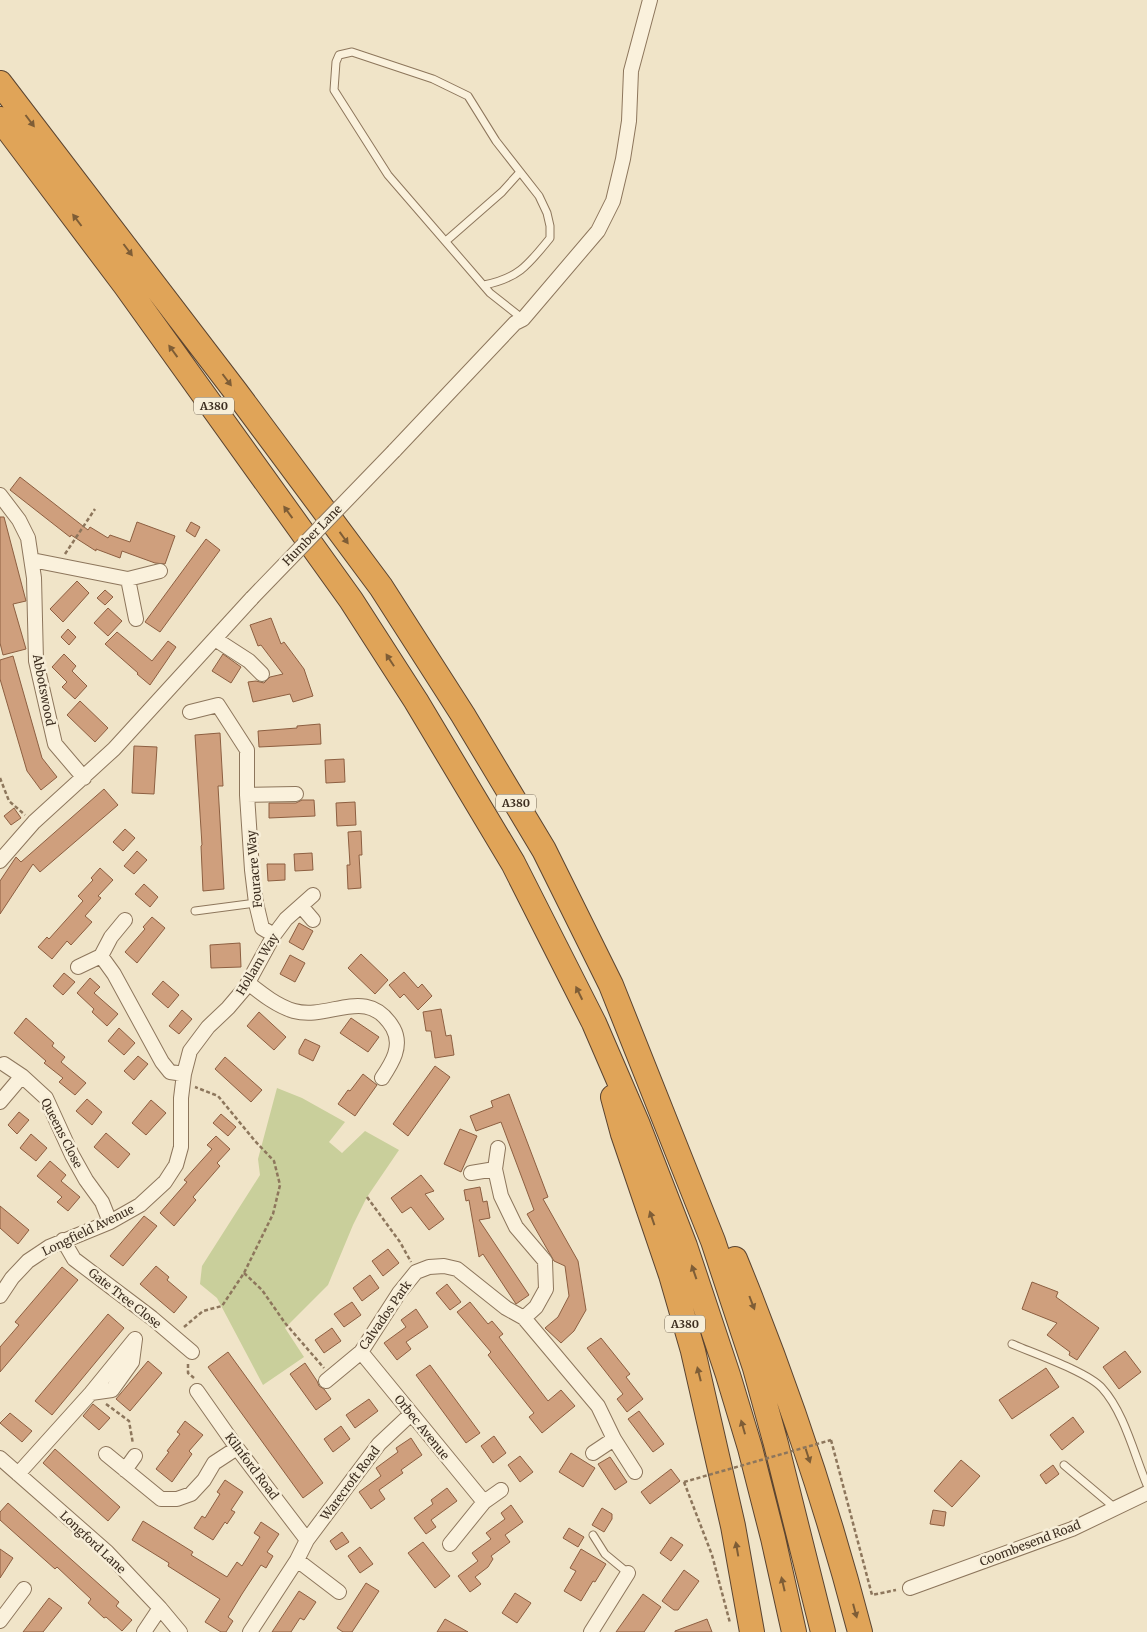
<svg xmlns="http://www.w3.org/2000/svg" width="1147" height="1632" font-family="Merriweather,serif">
	<style>
		.green { fill: #c9cf9b }
		.building { fill: #cf9f7d; stroke: #8d5f41 }
		.lines { fill: none; stroke-linecap: round; stroke-linejoin: round }
		.lane-casing { stroke: #8d765c; stroke-width: 9 }
		.street-casing { stroke: #8d765c; stroke-width: 16 }
		.highway-casing { stroke: #5b4430; stroke-width: 26 }
		.path { stroke: #8d765c; stroke-width: 2.5; stroke-dasharray: 4 2.5; stroke-linecap: butt }
		.lane { stroke: #faf1dc; stroke-width: 7 }
		.street { stroke: #faf1dc; stroke-width: 14 }
		.highway { stroke: #e0a458; stroke-width: 24 }
		.street-bridge-casing { stroke: #8d765c; stroke-width: 16; stroke-linecap: butt }
		.path-bridge { stroke: #8d765c; stroke-width: 2.5; stroke-dasharray: 4 2.5; stroke-linecap: butt }
		.street-bridge { stroke: #faf1dc; stroke-width: 14 }
		.oneway { fill: #7e5d36 }
		.labels { text-anchor: middle; dominant-baseline: central; stroke-width: 5; stroke-linejoin: round; paint-order: stroke }
		.shield { fill: #f7eed8; stroke: #756857; stroke-width: 1 }
		.shield-label { font-size: 11px; font-weight: bold; fill: #3d2e20 }
		.street-label { font-size: 12px; fill: #3d2e20; stroke: #f7eed8 }
	</style>
	<rect width="100%" height="100%" fill="#f0e4c8"/>
	<path class="green" d="M277,1088L302,1098L345,1122L329,1142L342,1153L365,1131L399,1150L367,1197L353,1225L328,1285L285,1328L304,1357L263,1385L217,1298L200,1284L202,1266L260,1175L258,1159Z"/>
	<path class="building" d="M20,477L88,530L90,527L108,538L110,535L130,542L137,522L175,536L165,564L155,563L122,551L120,558L96,549V551L71,535L70,537L10,490Z
		M0,517H4L26,601L13,604L26,649L3,655L0,643Z
		M191,522L200,527L195,537L186,531Z
		M206,539L220,550L160,632L145,622Z
		M77,581L89,593L63,622L50,609Z
		M105,590L113,597L105,605L97,598Z
		M108,608L122,621L108,636L94,623Z
		M271,618L281,644L284,642L304,669L313,696L293,702L290,694L253,702L248,682L256,681L264,683L270,677L283,674L261,645L258,646L250,625Z
		M68,629L76,637L69,645L61,637Z
		M117,632L152,661L168,641L176,647L150,685L137,674L138,673L105,644Z
		M64,654L76,666L72,671L87,686L75,699L62,687L67,682L52,667Z
		M223,654L241,667L231,683L212,671Z
		M13,656L42,758L57,777L41,790L27,771L0,679V660Z
		M80,701L108,728L95,742L67,715Z
		M320,724L321,744L259,747L258,731L297,728V726Z
		M220,733L223,786H218L224,889L203,891L201,846L202,845L195,735Z
		M134,746L157,747L154,794L132,793Z
		M344,759L345,782L326,783L325,760Z
		M104,789L118,805L40,872L33,864L0,914V881L16,857L21,862Z
		M302,800H314L315,816L269,818V803H296Z
		M355,802L356,825L337,826L336,803Z
		M14,808L21,818L11,825L4,816Z
		M125,829L135,838L123,851L113,842Z
		M361,831L362,855H359L361,888L348,889L347,865H350L348,832Z
		M137,851L147,860L134,874L124,866Z
		M312,853L313,870L295,871L294,854Z
		M267,864H285V880L268,881Z
		M100,868L113,880L98,896L101,898L85,916L92,922L71,945L67,941L52,959L38,947L47,937L49,939L83,901L78,896L93,880L91,878Z
		M144,884L158,897L150,907L135,894Z
		M152,917L165,928L137,963L125,952L145,929L143,927Z
		M299,923L313,931L303,950L289,942Z
		M240,943L241,967L211,968L210,945Z
		M361,954L388,980L375,994L348,968Z
		M290,955L305,963L295,982L280,974Z
		M404,972L418,988L422,984L432,996L418,1010L404,994L400,998L389,985Z
		M64,973L75,982L63,995L53,986Z
		M90,978L100,987L94,993L118,1014L107,1026L92,1012L94,1009L77,993Z
		M163,981L179,995L168,1008L152,994Z
		M441,1009L446,1036L451,1035L454,1055L435,1058L431,1031H426L423,1012Z
		M182,1010L192,1019L179,1034L169,1026Z
		M259,1012L286,1037L274,1050L247,1026Z
		M26,1018L54,1043L52,1046L65,1057L61,1062L86,1083L75,1095L59,1082L63,1078L44,1063L46,1061L14,1033Z
		M351,1018L379,1037L368,1052L340,1033Z
		M119,1028L135,1043L124,1055L108,1041Z
		M305,1039L320,1046L313,1061L299,1054V1050Z
		M138,1056L148,1064L134,1080L124,1071Z
		M225,1057L262,1090L251,1102L215,1069Z
		M435,1066L450,1077L408,1136L393,1124Z
		M363,1074L377,1085L355,1116L338,1104L348,1090L350,1091Z
		M509,1094L548,1197L543,1199L578,1261L586,1310L574,1331L561,1343L545,1328L558,1317L569,1296L565,1266L554,1261L527,1214L534,1210L501,1122L476,1131L470,1116L493,1107L491,1101Z
		M87,1099L102,1112L92,1125L76,1111Z
		M151,1100L166,1113L146,1135L132,1123Z
		M19,1112L29,1120L17,1134L8,1125Z
		M221,1114L236,1127L228,1136L213,1123Z
		M460,1129L477,1136L461,1172L444,1164Z
		M106,1133L130,1154L118,1168L94,1147Z
		M31,1134L47,1148L36,1161L20,1148Z
		M216,1136L230,1149L217,1163L220,1166L193,1197L196,1200L174,1226L160,1213L187,1182L184,1180L212,1149L207,1145Z
		M50,1161L66,1175L61,1181L80,1197L68,1211L57,1202L62,1197L37,1176Z
		M421,1175L434,1191L425,1194L444,1219L429,1230L411,1207L402,1213L391,1198Z
		M480,1187L483,1202L487,1201L490,1218L479,1220L529,1295L516,1304L483,1254L479,1257L469,1200L466,1201L464,1190Z
		M0,1206L29,1230L18,1244L0,1228Z
		M144,1216L157,1226L123,1266L110,1256Z
		M388,1249L399,1263L383,1276L372,1261Z
		M156,1266L169,1277L167,1280L187,1297L174,1313L140,1284Z
		M62,1267L78,1280L0,1372V1347L19,1325L15,1322Z
		M370,1275L379,1288L362,1301L353,1288Z
		M1032,1282L1058,1292L1056,1297L1099,1328L1077,1360L1069,1355L1070,1352L1047,1335L1057,1323L1022,1309Z
		M447,1284L461,1302L450,1310L436,1293Z
		M352,1302L361,1315L344,1327L334,1314Z
		M470,1302L488,1324L492,1321L503,1334L499,1337L548,1401L561,1390L575,1406L542,1433L529,1417L534,1413L488,1355L491,1352L457,1312Z
		M416,1309L428,1327L406,1342L411,1349L397,1360L384,1343L406,1327L401,1320Z
		M108,1314L124,1328L52,1415L35,1401Z
		M332,1328L341,1341L324,1353L315,1340Z
		M601,1338L630,1374L626,1377L643,1399L627,1412L617,1399L623,1394L587,1348Z
		M1125,1351L1141,1372L1119,1389L1103,1367Z
		M228,1352L323,1483L303,1498L208,1367Z
		M148,1361L162,1373L130,1411L116,1399Z
		M305,1363L317,1381L319,1386L324,1389L331,1399L316,1410L290,1374Z
		M430,1365L480,1433L466,1443L416,1375Z
		M1046,1368L1059,1387L1012,1419L999,1400Z
		M369,1399L378,1411L355,1428L346,1415Z
		M93,1404L110,1418L99,1430L83,1416Z
		M639,1411L664,1444L653,1452L628,1419Z
		M10,1413L32,1431L22,1442L0,1423Z
		M1073,1417L1084,1432L1062,1450L1050,1435Z
		M185,1421L203,1435L189,1451L192,1454L172,1482L156,1469L169,1452L167,1451L180,1434L177,1432Z
		M341,1426L350,1439L333,1452L324,1439Z
		M494,1436L506,1453L493,1463L481,1446Z
		M411,1438L422,1455L401,1470L403,1473L379,1490L385,1499L371,1509L359,1492L381,1476L376,1468L398,1452L396,1448Z
		M55,1449L120,1507L108,1521L43,1463Z
		M571,1453L595,1468L583,1487L559,1472Z
		M520,1456L533,1472L520,1482L508,1465Z
		M610,1457L627,1482L615,1490L598,1464Z
		M961,1460L980,1476L952,1507L934,1491Z
		M1053,1465L1059,1474L1046,1484L1040,1475Z
		M671,1469L680,1481L650,1504L641,1492Z
		M225,1480L243,1492L231,1510L235,1512L227,1524L225,1522L213,1540L194,1528L202,1516L205,1518L220,1494L217,1492Z
		M447,1488L457,1501L431,1520L436,1527L426,1534L414,1518L433,1504L431,1500Z
		M8,1503L119,1602L116,1606L132,1620L122,1631L106,1617L104,1618L88,1603L91,1599L57,1567L55,1569L0,1520V1512Z
		M511,1505L523,1522L505,1535L510,1542L491,1556L493,1559L488,1567L475,1577L481,1584L470,1592L458,1576L478,1561L472,1553L491,1539L486,1533L505,1519L501,1513Z
		M602,1508L612,1514V1519L604,1532L592,1525Z
		M933,1510L946,1512L944,1526L930,1524Z
		M143,1521L193,1552L191,1555L227,1577L237,1562L242,1566L260,1537L254,1533L261,1522L279,1534L267,1552L273,1556L266,1568L261,1565L242,1594L228,1617L233,1621L226,1632H221L205,1622L220,1599L168,1566L169,1563L132,1540Z
		M569,1528L584,1537L578,1547L563,1538Z
		M342,1532L349,1542L336,1550L330,1541Z
		M671,1537L683,1545L671,1561L660,1553Z
		M423,1542L450,1576L435,1588L408,1553Z
		M360,1547L373,1564L360,1573L348,1556Z
		M0,1549L13,1558L0,1578Z
		M581,1549L606,1564L595,1582L593,1581L581,1601L564,1591L576,1571L570,1568Z
		M684,1570L699,1581L678,1610H674L662,1601Z
		M366,1583L379,1591L352,1632H343L337,1628Z
		M299,1591L316,1602L304,1620L300,1618L291,1632H272Z
		M515,1593L531,1603L517,1623L502,1613Z
		M643,1594L661,1607L644,1632H616Z
		M49,1598L62,1608L43,1632H23Z
		M445,1619L468,1632H437Z
		M707,1619L712,1632H675V1631Z"/>
	<g class="lines">
		<defs>
			<path id="lane" d="M446,241L502,192L520,172
				M484,285C519,278 528,265 550,238V226L547,213L539,196L496,141L468,96L433,79L352,52L339,55L336,62L334,90L388,175L490,293L523,319
				M195,911L256,903
				M1012,1344C1033,1353 1088,1372 1102,1388C1124,1412 1134,1454 1147,1485
				M1064,1465L1115,1508
				M593,1535L605,1554L628,1573"/>
			<path id="street" d="M394,451L515,323L523,319L598,231L613,201L623,159L629,121L631,71L650,0
				M0,495L19,520L28,538L34,578L36,661L55,744L84,778
				M32,560L128,579L160,571
				M128,579L136,619
				M215,639L249,661L262,674
				M190,712L218,705L247,750V795L252,870L256,903L262,928L274,935
				M247,795L296,794
				M0,861L34,822L114,749L252,598
				M301,906L313,920
				M78,967L101,956
				M248,983C262,994 277,1006 294,1011C330,1021 367,984 393,1028C403,1046 392,1063 382,1078
				M4,1064L22,1076L46,1098L72,1155L86,1180L102,1202L110,1222
				M184,1074L190,1051L208,1027L228,1008L245,988L274,935L286,919L313,895
				M0,1102L22,1076
				M498,1148L495,1169L501,1196L516,1227L545,1261L546,1289L536,1307L524,1318
				M471,1173L495,1169
				M63,1240L74,1259L152,1318L192,1352
				M0,1296L12,1278L28,1261L49,1247L110,1222L140,1205L165,1182L176,1165L181,1147V1098L184,1074L170,1072L162,1062L114,974L101,956L111,937L125,920
				M361,1352L484,1502
				M326,1381L361,1352L399,1293L416,1272L429,1267L444,1266L457,1269L506,1308L524,1318L598,1406L614,1439L635,1472
				M197,1391L237,1448L307,1540
				M91,1393L112,1390L132,1362L135,1339
				M593,1453L614,1439
				M106,1454L161,1499H177L191,1494L204,1480L214,1463L237,1448
				M0,1458L107,1552L160,1608L180,1632
				M125,1470L135,1456
				M18,1474L91,1393L135,1339
				M450,1544L484,1502L501,1490
				M297,1560L339,1592
				M910,1588L1072,1529L1147,1493
				M0,1621L24,1589
				M144,1632L160,1608
				M250,1632L297,1560L307,1540L379,1444L411,1414
				M591,1632L628,1573"/>
			<path id="highway" d="M0,83L236,392L381,587L463,715L544,850L611,985L713,1241L755,1368L776,1444L823,1632
				M0,119L125,285L351,600L416,701L513,863L594,1023L638,1125L685,1246L728,1375L750,1448L773,1538L794,1632
				M613,1097L623,1134L671,1275L693,1351L733,1526L752,1632
				M735,1259C785,1381 827,1505 860,1632"/>
		</defs>
		<use href="#lane" class="lane-casing"/>
		<use href="#street" class="street-casing"/>
		<use href="#highway" class="highway-casing"/>
		<path class="path" d="M65,554L95,509
			M0,778L9,801L25,815
			M367,1197L400,1242L411,1262
			M244,1273L262,1290L285,1323L324,1368
			M184,1327L203,1311L222,1306L244,1273L273,1214L280,1185L274,1161L255,1141L218,1096L195,1087
			M188,1364V1373L194,1378
			M106,1404L129,1421L133,1444
			M831,1440L872,1595L896,1590
			M684,1482L712,1555L730,1623"/>
		<use href="#lane" class="lane"/>
		<use href="#street" class="street"/>
		<use href="#highway" class="highway"/>
		<defs>
			<path id="street-bridge" d="M252,598L394,451"/>
		</defs>
		<use href="#street-bridge" class="street-bridge-casing"/>
		<path class="path-bridge" d="M684,1482L831,1440"/>
		<use href="#street-bridge" class="street-bridge"/>
	</g>
	<defs><path id="oneway-solid" d="M-6-.8H1V-3.2L6.5 0L1 3.2V.8H-6Z" transform="scale(1.25)"/></defs>
	<g class="oneway">
		<use href="#oneway-solid" transform="translate(30 121) rotate(53)"/>
		<use href="#oneway-solid" transform="translate(77 220) rotate(-127)"/>
		<use href="#oneway-solid" transform="translate(128 250) rotate(53)"/>
		<use href="#oneway-solid" transform="translate(173 351) rotate(-126)"/>
		<use href="#oneway-solid" transform="translate(227 380) rotate(53)"/>
		<use href="#oneway-solid" transform="translate(288 512) rotate(-126)"/>
		<use href="#oneway-solid" transform="translate(344 538) rotate(54)"/>
		<use href="#oneway-solid" transform="translate(390 660) rotate(-123)"/>
		<use href="#oneway-solid" transform="translate(579 993) rotate(-116)"/>
		<use href="#oneway-solid" transform="translate(652 1218) rotate(-109)"/>
		<use href="#oneway-solid" transform="translate(694 1272) rotate(-109)"/>
		<use href="#oneway-solid" transform="translate(752 1303) rotate(69)"/>
		<use href="#oneway-solid" transform="translate(699 1374) rotate(-104)"/>
		<use href="#oneway-solid" transform="translate(743 1427) rotate(-106)"/>
		<use href="#oneway-solid" transform="translate(808 1456) rotate(72)"/>
		<use href="#oneway-solid" transform="translate(737 1549) rotate(-100)"/>
		<use href="#oneway-solid" transform="translate(783 1584) rotate(-103)"/>
		<use href="#oneway-solid" transform="translate(855 1611) rotate(75)"/>
	</g>
	<g class="labels">
		<g class="shield">
			<rect x="194" y="397.5" width="40" height="17" rx="4"/>
			<rect x="496" y="794.5" width="40" height="17" rx="4"/>
			<rect x="665" y="1315.5" width="40" height="17" rx="4"/>
		</g>
		<g class="shield-label">
			<text x="214" y="406">A380</text>
			<text x="516" y="803">A380</text>
			<text x="685" y="1324">A380</text>
		</g>
		<g class="street-label">
			<text transform="translate(312 535) rotate(-46)">Humber Lane</text>
			<text transform="translate(44 690) rotate(79)">Abbotswood</text>
			<text transform="translate(254 869) rotate(-95)">Fouracre Way</text>
			<text transform="translate(257 964) rotate(-59)">Hollam Way</text>
			<text transform="translate(62 1133) rotate(63)">Queens Close</text>
			<text transform="translate(88 1230) rotate(-26)">Longfield Avenue</text>
			<text transform="translate(125 1298) rotate(38)">Gate Tree Close</text>
			<text transform="translate(385 1315) rotate(-55)">Calvados Park</text>
			<text transform="translate(422 1427) rotate(51)">Orbec Avenue</text>
			<text transform="translate(252 1466) rotate(53)">Kilnford Road</text>
			<text transform="translate(350 1483) rotate(-53)">Warecroft Road</text>
			<text transform="translate(93 1542) rotate(43)">Longford Lane</text>
			<text transform="translate(1030 1543) rotate(-21)">Coombesend Road</text>
		</g>
	</g>
</svg>
